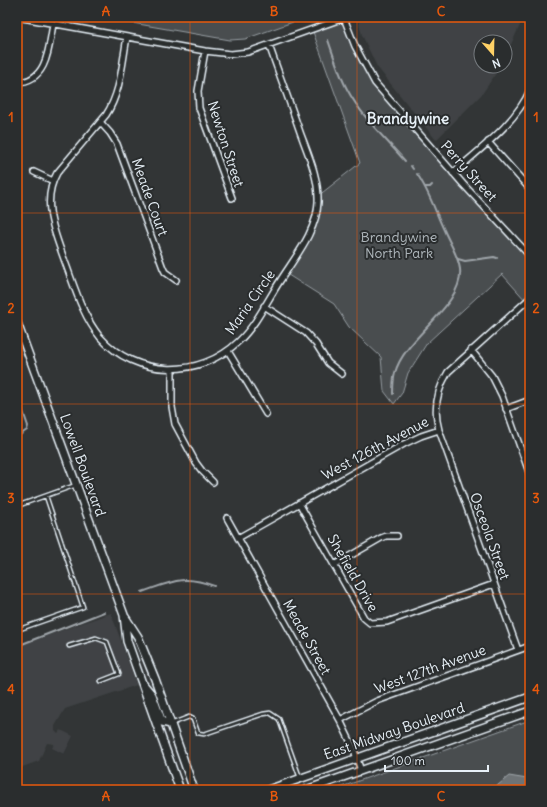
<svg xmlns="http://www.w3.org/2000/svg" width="547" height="807" font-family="Delius,sans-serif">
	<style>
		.built { fill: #3f4244 }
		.green { fill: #494d4f; stroke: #989fa4 }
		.water { fill: #6e7376; stroke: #9fa5aa }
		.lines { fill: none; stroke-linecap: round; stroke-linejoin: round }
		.stream { stroke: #9fa5aa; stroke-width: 2 }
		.lane-casing { stroke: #e8f1f8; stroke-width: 5.5 }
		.street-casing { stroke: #e8f1f8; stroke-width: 8 }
		.secondary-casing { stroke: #e8f1f8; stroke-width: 10 }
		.lane { stroke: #2a2d2e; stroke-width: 2.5 }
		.street { stroke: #2a2d2e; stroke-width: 5 }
		.secondary { stroke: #2a2d2e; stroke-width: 7 }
		.grid { fill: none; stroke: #e8590c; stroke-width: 1; stroke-opacity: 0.55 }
		.labels { text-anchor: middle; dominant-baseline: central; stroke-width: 4; stroke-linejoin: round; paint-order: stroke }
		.street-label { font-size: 14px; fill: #e8f1f8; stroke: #2a2d2e }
		.park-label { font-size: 14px; fill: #b0b8bd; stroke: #2a2d2e }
		.neighbourhood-label { font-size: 15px; font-weight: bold; fill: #e8f1f8; stroke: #2a2d2e }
		.neatline { fill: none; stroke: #e8590c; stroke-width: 1.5 }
		.grid-label { font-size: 13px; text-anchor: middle; font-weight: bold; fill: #e8590c }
	</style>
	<rect width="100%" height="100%" fill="#323536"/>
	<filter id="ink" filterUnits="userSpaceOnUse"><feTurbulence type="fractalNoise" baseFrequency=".025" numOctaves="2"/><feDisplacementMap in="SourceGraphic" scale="8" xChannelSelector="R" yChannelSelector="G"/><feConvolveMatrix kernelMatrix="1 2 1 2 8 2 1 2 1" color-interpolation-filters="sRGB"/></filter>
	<g filter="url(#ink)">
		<path class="built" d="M357,17H524L505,57V42H481V66H501L482,94L436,140L377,67L362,35Z
			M111,613L137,685L65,709L55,726V731L58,734L61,730L73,736L64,754L52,748L54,744L47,743L39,761L17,769V646Z"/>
		<path class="green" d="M98,17H307L245,39L230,40Z
			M344,18L375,83L530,256V298L526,301L502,274L427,343L408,373L402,393L394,404L384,391L381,357L349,327L334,304L285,273L313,223L318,196L360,163L312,29Z
			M530,720V790H333Z"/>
		<path class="water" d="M509,776L527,779L530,782V790H492Z"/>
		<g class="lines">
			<path class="stream" d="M328,40C334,57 339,74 347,89C361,116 385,138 405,161
				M411,166L413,169
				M425,187H430L432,185
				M458,259L465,261L494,257L497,258
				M393,394C393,387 393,380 395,373C404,337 464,306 460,269C458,255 449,242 444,230C435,211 429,191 417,174
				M17,437L27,430L28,426L19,400
				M142,592C171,582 183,574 214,586
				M17,646L104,612"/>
			<defs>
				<path id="lane" d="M17,506L76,485
					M17,630L83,607L46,496
					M69,646L96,638L107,642L119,674L101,681
					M171,724L189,717L193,719L198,733L204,734L263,714L270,713L279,719L300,778"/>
				<path id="street" d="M17,17L205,51L231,54L248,52L344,18L355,46L375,83L463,184L530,256
					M127,37C122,64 121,92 106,115L57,173C41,201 54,231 64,259C74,285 82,315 100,337C136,378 200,379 239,341C256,325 267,301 280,281C295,257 317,231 318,202C319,178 308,154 300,132C290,103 279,74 269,45
					M205,51L198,91L199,108L232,198
					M17,82C48,82 49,46 53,24
					M100,122L110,133L117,144L163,268L165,272L176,280
					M488,142L530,189
					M34,172L53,181
					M453,173C480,149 516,123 530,90
					M264,306L306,333L316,344L328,363L342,374
					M471,350L492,376L502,396L530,475
					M228,351L266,414
					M172,369V407L175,424L196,463L202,471L213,482
					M506,409L530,400
					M299,503L364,618L370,623L387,622L494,584
					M227,518L340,720L353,747L361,771
					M238,538L404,444L421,436L439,430
					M334,565L381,538L386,536H397
					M518,650L439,430C433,409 437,390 448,372L530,298
					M340,720L377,701L530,646"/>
				<path id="secondary" d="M17,323L124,615L127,641L180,790
					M125,617L138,637L155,679L194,790
					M143,684L152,695L162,722L171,724
					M268,790L530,697
					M306,790L530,711"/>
			</defs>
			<use href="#lane" class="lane-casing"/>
			<use href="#street" class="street-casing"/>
			<use href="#secondary" class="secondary-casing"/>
			<use href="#lane" class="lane"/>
			<use href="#street" class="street"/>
			<use href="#secondary" class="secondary"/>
		</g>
	</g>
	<path class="grid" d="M190,17V790M357,17V790M17,213H530M17,404H530M17,594H530"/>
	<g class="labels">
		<g class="street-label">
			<text transform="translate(226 144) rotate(72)">Newton Street</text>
			<text transform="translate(469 171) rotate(48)">Perry Street</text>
			<text transform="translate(150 197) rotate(70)">Meade Court</text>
			<text transform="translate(250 302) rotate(-55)">Maria Circle</text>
			<text transform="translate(375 448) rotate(-28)">West 126th Avenue</text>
			<text transform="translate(83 465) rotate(70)">Lowell Boulevard</text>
			<text transform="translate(490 536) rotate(70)">Osceola Street</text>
			<text transform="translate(353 573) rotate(60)">Shefield Drive</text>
			<text transform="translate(307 637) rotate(61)">Meade Street</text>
			<text transform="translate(430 669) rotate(-20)">West 127th Avenue</text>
			<text transform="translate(394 731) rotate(-19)">East Midway Boulevard</text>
		</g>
		<g class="park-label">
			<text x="399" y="237">Brandywine<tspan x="399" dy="16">North Park</tspan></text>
		</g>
		<g class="neighbourhood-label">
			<text x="408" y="118">Brandywine</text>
		</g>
	</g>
	<rect width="547" height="807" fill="none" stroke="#2a2d2e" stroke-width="44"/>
	<g transform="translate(493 54) rotate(160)"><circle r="19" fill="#2a2d2e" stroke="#767b7f"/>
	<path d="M0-3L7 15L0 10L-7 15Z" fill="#ffd166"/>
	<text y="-6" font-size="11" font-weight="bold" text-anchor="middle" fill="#e8f1f8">N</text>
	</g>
	<path d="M385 765v6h103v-6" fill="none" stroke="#e8f1f8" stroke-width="2"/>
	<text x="391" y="765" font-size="12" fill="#e8f1f8" stroke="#2a2d2e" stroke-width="3" paint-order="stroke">100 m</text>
	<rect x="22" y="22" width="503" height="763" class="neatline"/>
	<g class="grid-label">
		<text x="106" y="16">A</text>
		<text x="274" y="16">B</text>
		<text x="441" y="16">C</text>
		<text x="11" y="122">1</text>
		<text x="536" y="122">1</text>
		<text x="11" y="313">2</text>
		<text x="536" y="313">2</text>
		<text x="11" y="503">3</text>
		<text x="536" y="503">3</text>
		<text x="11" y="694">4</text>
		<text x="536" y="694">4</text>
		<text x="106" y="801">A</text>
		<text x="274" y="801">B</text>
		<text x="441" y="801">C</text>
	</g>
</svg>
